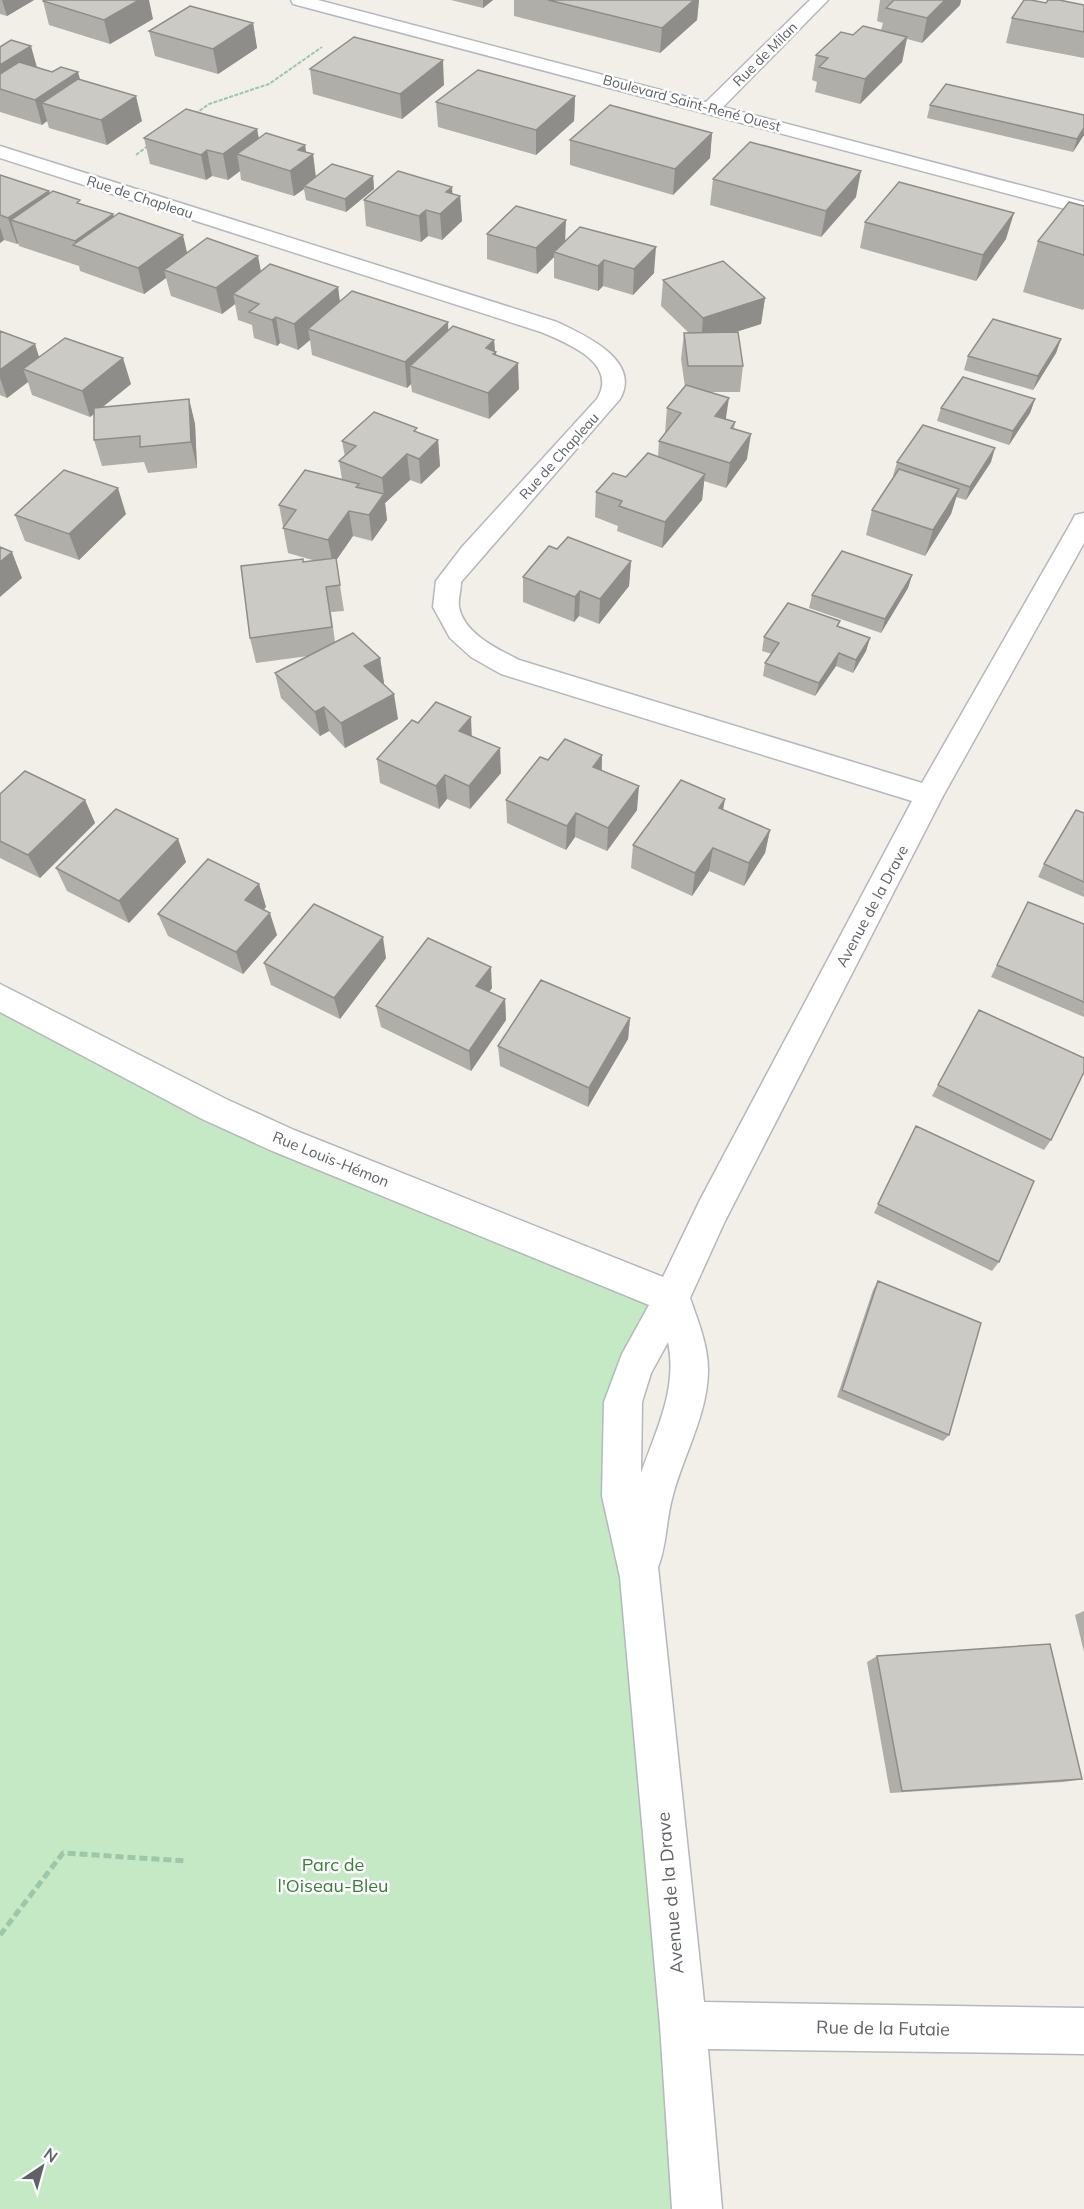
<svg xmlns="http://www.w3.org/2000/svg" width="1084" height="2209" font-family="Mulish,sans-serif">
	<style>
		.green { fill: #c5e8c5 }
		.lines { fill: none; stroke-linecap: round; stroke-linejoin: round }
		.minor-casing { stroke: #b5b8bc; stroke-width: 3 }
		.path-far1 { stroke: #9cc7a9; stroke-width: 2; stroke-dasharray: 4 1.5; stroke-linecap: butt }
		.path { stroke: #9cc7a9; stroke-width: 5; stroke-dasharray: 8 4; stroke-linecap: butt }
		.minor { fill: #fff; fill-rule: evenodd }
		.wall { fill: #afaea9 }
		.shaded-wall { fill: #8f8d8a }
		.building { fill: #cccac5; stroke: #8f8d8a; stroke-width: 1.5 }
		.labels { text-anchor: middle; dominant-baseline: central; stroke-width: 5; stroke-linejoin: round; paint-order: stroke }
		.far-street-label { font-size: 14px; fill: #5f6368; stroke: #fff }
		.street-label { font-size: 15px; fill: #5f6368; stroke: #fff }
		.near-park-label { font-size: 18px; fill: #348238; stroke: #fff }
		.near-street-label { font-size: 18px; fill: #5f6368; stroke: #fff }
	</style>
	<rect width="100%" height="100%" fill="#f1efe8"/>
	<path class="green" d="M0,997L214,1109L672,1298L623,1402L697,2209H0Z"/>
	<g class="lines">
		<defs>
			<path id="minor" d="M291,0H318L706,102L810,0H828L723,107L1084,202V214L293,4Z
				M0,146L557,322C584,335 642,360 620,399L461,582C461,589 458,600 459,607C464,634 498,649 519,660L922,783L1072,521L1075,515L1084,513V543L943,796L725,1221L690,1298C698,1321 708,1345 708,1370C708,1413 684,1454 673,1495C666,1518 667,1545 658,1567L704,2002L1084,2008V2054L708,2049L722,2209H672L660,2025L620,1577L602,1496L604,1402L622,1354L649,1305L270,1150L202,1119L0,1012V984L226,1099L294,1130L663,1277L700,1200L912,801L501,674L471,657L450,638L433,607L436,581L462,547L597,399C619,363 567,343 541,332L0,158ZM668,1342C678,1388 656,1431 641,1473L642,1402L651,1373Z"/>
		</defs>
		<use href="#minor" class="minor-casing"/>
		<path class="path-far1" d="M195,114L209,104L269,84L322,47
			M136,155L149,145"/>
		<path class="path" d="M0,1935L63,1853L187,1861"/>
		<use href="#minor" class="minor"/>
	</g>
	<path class="wall" d="M0,0H34L7,16L0,14Z
		M451,0H493L483,8Z
		M514,0H699L697,20L660,53L514,16Z
		M880,0H961L960,5L922,43L907,39L902,62L860,104L815,92L817,82L812,80L816,55L853,35L881,30L883,23L877,21Z
		M43,1L153,19L110,44L49,25Z
		M1046,3L1084,5V58L1006,43L1012,18Z
		M253,23L257,48L218,74L155,56L149,31Z
		M0,47L37,67L80,80L142,121L107,145L49,128L47,121L42,125L0,112Z
		M310,69L444,85L402,119L313,94Z
		M575,96L574,121L536,155L438,127L436,102Z
		M930,105L1084,115V135L1073,152L927,118Z
		M257,129L259,138L305,145L306,152L313,154L316,177L373,176L374,189L346,212L306,200L304,189L294,196L241,180L240,171L228,180L212,176L206,180L150,164L144,138Z
		M712,133L710,158L673,195L570,165V140Z
		M0,175L50,194L113,214L114,217L187,253L261,272L338,287L340,301L448,322V330L494,340L495,351L496,352V355L519,389L489,419L412,392L411,384L407,388L312,355L310,340L298,350L280,343L277,346L254,338L252,325L238,320L235,304L222,314L171,296L166,278L144,294L80,271L79,266L19,246L18,243L17,244L4,240L0,243Z
		M713,179L856,197L821,237L710,205Z
		M453,194L460,196L462,221L442,240L428,236L421,242L366,226L364,200Z
		M1084,206V308L1083,310L1023,292L1038,241Z
		M865,222L1006,239L976,281L860,248Z
		M487,234L565,241L654,273L633,295L603,286L598,291L554,278V257L537,274L487,259Z
		M663,280L765,298L761,324L735,332L743,366L740,392H708L726,419L735,422L734,429L747,459L726,488L704,481L702,500L662,548L617,531L618,526L595,517L596,492L626,477L658,457L659,441L665,433L667,408L685,387L681,359L684,333H689L661,306Z
		M0,331L35,344L39,357L131,384L103,407L189,399L195,424L197,468L148,473L144,462L102,466L94,440V414L90,417L32,395L28,382L7,398L0,395Z
		M1061,339L1056,353L1033,390L964,370L968,356Z
		M1035,399L1030,413L1009,445L937,421L941,408Z
		M417,432L438,440L440,466L421,484L410,480L385,503L387,520L372,541L353,536L336,560L344,611L331,612L335,642L380,658L384,683H383L398,719L345,748L329,731L320,736L281,698L275,673L308,656L256,663L250,638L304,562L316,561L288,553L279,505L342,479L339,461L345,457L342,441Z
		M897,462H991L966,500L956,497L951,514L925,556L866,535L872,510L895,476H893Z
		M126,514L79,560L25,541L15,515Z
		M557,549L631,561L629,586L599,624L579,616L574,622L523,602V577Z
		M912,575L908,588L881,633L809,608L812,595Z
		M840,621L838,627L870,638L866,651L853,673L836,666L815,696L763,676L765,663L772,654L762,651L764,637Z
		M418,723L472,736L501,773L470,809L447,799L439,809L380,783L377,759Z
		M602,755V770L637,810L607,851L575,837L566,850L507,823L506,800L548,760Z
		M0,794L85,800L95,823L40,878L0,858Z
		M723,810L770,830L765,853L744,886L709,871L692,896L631,868L633,845Z
		M1084,813V897L1038,877L1044,864Z
		M178,839L186,862L129,923L67,891L56,868Z
		M259,884L266,907L264,909L277,935L243,974L168,936L158,914Z
		M1028,902L1084,924V1017L991,977Z
		M386,958L340,1019L271,985L264,963Z
		M492,988L489,992L505,999L506,1020L471,1071L381,1027L376,1006Z
		M979,1010L1051,1140L1044,1150L932,1096Z
		M630,1018L628,1039L588,1107L500,1066L498,1046Z
		M916,1126L999,1262L992,1271L874,1213Z
		M878,1281L949,1435L943,1441L837,1397L873,1290Z
		M1084,1611V1652L1075,1615Z
		M877,1656L1082,1779L1064,1782L890,1793L867,1662Z"/>
	<path class="shaded-wall" d="M2,0H34L7,16Z
		M139,0H149L153,19L110,44L104,20Z
		M483,0H493L483,8Z
		M694,0H699L697,20L660,53L662,28Z
		M945,0H961L960,5L922,43L927,18Z
		M253,23L257,48L218,74L213,49Z
		M907,37L902,62L860,104L865,79Z
		M31,46L38,71L0,89V65Z
		M443,60L444,85L402,119L400,94Z
		M78,72L85,97L42,103L47,121L42,125L35,100Z
		M136,96L142,121L107,145L101,120Z
		M575,96L574,121L536,155V130Z
		M1084,128V135L1073,152L1077,139Z
		M257,129L261,154H237L240,171L228,180L223,154Z
		M712,133L710,158L673,195L675,169Z
		M305,145L307,159L313,154L316,180L304,186V189L294,196L290,171L298,150Z
		M207,150L212,176L206,180L201,155Z
		M861,171L856,197L821,237L826,211Z
		M373,176L374,189L346,212L345,199Z
		M452,187L453,202L460,196L462,221L442,240L440,214L446,192Z
		M49,191L56,217L11,220L18,243L17,244L8,218Z
		M426,210L428,236L421,242L419,216Z
		M1014,213L1006,239L976,281L983,255Z
		M113,214L119,240L76,246L75,241Z
		M566,220L565,245L554,252V257L537,274L536,248Z
		M0,227L4,240L0,243Z
		M183,235L189,261L164,270L166,278L144,294L138,268Z
		M656,247L654,273L633,295L634,269Z
		M258,256L263,282L233,294L235,304L222,314L216,288Z
		M604,260L603,286L598,291V266Z
		M338,287L341,313L308,329L310,340L298,350L294,324Z
		M765,298L761,324L701,343L703,318Z
		M276,317L280,343L277,346L272,320Z
		M448,322L449,348L410,366L411,384L407,388L405,362Z
		M1061,339L1056,353L1033,390L1038,376Z
		M494,340L495,353L496,352L497,378L486,348Z
		M35,344L43,370L23,369L28,382L7,398L0,378V370Z
		M123,358L131,384L90,417L82,391Z
		M518,363L519,389L489,419L488,393Z
		M729,398L725,424L715,416Z
		M189,399L195,424L197,468L191,442Z
		M1035,399L1030,413L1009,445L1013,431Z
		M751,434L747,459L726,488L730,463Z
		M438,440L440,466L421,484L419,459Z
		M995,448L991,462L966,500L970,487Z
		M407,454L410,480L385,503L387,520L372,541L369,515L384,495L382,478Z
		M705,474L702,500L662,548L665,522Z
		M118,488L126,514L79,560L69,534Z
		M959,489L951,514L925,556L933,530Z
		M349,511L353,536L333,565L328,540Z
		M12,552L22,578L0,597V562Z
		M631,561L629,586L599,624L600,599Z
		M912,575L908,588L881,633L885,619Z
		M580,591L579,616L574,622L575,597Z
		M870,638L866,651L853,673L856,660Z
		M839,653L836,666L815,696L819,683Z
		M380,658L384,683L368,691L364,666Z
		M394,694L398,719L345,748L341,723Z
		M324,707L329,731L320,736L315,712Z
		M471,717L472,741L459,731Z
		M500,748L501,773L470,809L469,786Z
		M602,755L601,779L593,767Z
		M445,775L447,799L439,809L436,786Z
		M639,786L637,810L607,851L608,828Z
		M725,799L721,822L719,808Z
		M85,800L95,823L40,878L28,855Z
		M576,813L575,837L566,850L567,826Z
		M770,830L765,853L744,886L749,863Z
		M178,839L186,862L129,923L119,901Z
		M713,848L709,871L692,896L695,873Z
		M259,884L266,907L252,922L245,900Z
		M270,913L277,935L243,974L236,952Z
		M383,937L386,958L340,1019L334,998Z
		M491,967L492,988L478,1007L476,986Z
		M505,999L506,1020L471,1071L469,1051Z
		M630,1018L628,1039L588,1107L589,1088Z"/>
	<path class="building" d="M44,0H139L104,20L43,1Z
		M548,0H694L662,28Z
		M894,0H945L927,18L886,8Z
		M1024,0H1031L1046,3L1048,0H1059L1084,5V32L1012,18Z
		M190,6L253,23L213,49L149,31Z
		M863,26L907,37L865,79L819,67L828,58L816,55L841,32L853,35Z
		M354,37L443,60L400,94L310,69Z
		M11,40L31,46L0,65V47Z
		M19,62L52,72L61,67L78,72L35,100L0,89V74Z
		M478,70L575,96L536,130L436,102Z
		M78,79L136,96L101,120L42,103Z
		M946,84L1084,115V128L1077,139L930,105Z
		M610,105L712,133L675,169L570,140Z
		M186,109L257,129L223,154L207,150L201,155L144,138Z
		M266,133L305,145L298,150L313,154L290,171L237,154Z
		M750,142L861,171L826,211L713,179Z
		M332,164L373,176L345,199L304,186Z
		M398,171L452,187L446,192L460,196L440,214L426,210L419,216L364,200Z
		M0,175L49,191L8,218L0,215Z
		M899,182L1014,213L983,255L865,222Z
		M53,191L80,200L77,203L113,214L75,241L11,220Z
		M1069,202L1084,206V255L1038,241Z
		M516,206L566,220L536,248L487,234Z
		M119,213L183,235L138,268L73,245Z
		M580,227L656,247L634,269L604,260L598,266L554,252Z
		M207,238L258,256L216,288L164,270Z
		M723,261L765,298L703,318L663,280Z
		M270,264L338,287L294,324L276,317L272,320L249,312L259,304L233,294Z
		M352,291L448,322L405,362L308,329Z
		M993,319L1061,339L1038,376L968,356Z
		M453,326L494,340L486,348L496,352L493,354L518,363L488,393L410,366Z
		M0,331L35,344L0,370Z
		M738,332L743,366H688L684,333Z
		M65,338L123,358L82,391L23,369Z
		M963,377L1035,399L1013,431L941,408Z
		M686,385L729,398L715,416L735,422L731,428L751,434L730,463L659,441L681,413L667,408Z
		M189,399L191,442L140,447V436L94,440V408Z
		M374,412L417,428L414,431L438,440L419,459L407,454L382,478L339,461L356,446L342,441Z
		M923,425L995,448L970,487L897,462Z
		M648,453L705,474L665,522L619,506L622,501L596,492L613,473L626,477Z
		M899,469L959,489L933,530L872,510Z
		M64,470L118,488L69,534L15,515Z
		M305,470L359,484L356,487L384,494L369,515L349,511L328,540L283,528L296,510L279,505Z
		M568,537L631,561L600,599L580,591L575,597L523,577L549,546L557,549Z
		M0,547L12,552L0,562Z
		M842,551L912,575L885,619L812,595Z
		M336,558L340,585L326,587L332,627L250,638L241,566L303,559V562Z
		M788,603L840,621L837,626L870,638L856,660L839,653L819,683L765,663L779,643L764,637Z
		M353,633L380,658L364,666L394,694L341,723L324,707L315,712L275,673Z
		M436,702L471,717L459,731L500,748L469,786L445,775L436,786L377,759L412,720L418,723Z
		M565,739L602,755L593,767L639,786L608,828L576,813L567,826L506,800L540,757L548,760Z
		M25,771L85,800L28,855L0,841V794Z
		M681,780L725,799L719,808L770,830L749,863L713,848L695,873L633,845Z
		M116,809L178,839L119,901L56,868Z
		M1076,810L1084,813V882L1044,864Z
		M208,859L259,884L245,900L270,913L236,952L158,914Z
		M1028,902L1084,924V1002L997,965Z
		M314,904L383,937L334,998L264,963Z
		M428,938L491,967L476,986L505,999L469,1051L376,1006Z
		M541,980L630,1018L589,1088L498,1046Z
		M979,1010L1084,1058V1072L1051,1140L938,1085Z
		M916,1126L1034,1181L999,1262L878,1204Z
		M878,1281L981,1323L949,1435L842,1390Z
		M1050,1644L1082,1779L902,1791L877,1656Z"/>
	<g class="labels">
		<g class="far-street-label">
			<text transform="translate(765 54) rotate(-45)">Rue de Milan</text>
			<text transform="translate(692 103) rotate(15)">Boulevard Saint-René Ouest</text>
			<text transform="translate(140 197) rotate(18)">Rue de Chapleau</text>
			<text transform="translate(559 456) rotate(-48)">Rue de Chapleau</text>
		</g>
		<g class="street-label">
			<text transform="translate(872 906) rotate(-62)">Avenue de la Drave</text>
			<text transform="translate(331 1159) rotate(22)">Rue Louis-Hémon</text>
		</g>
		<g class="near-park-label">
			<text x="333" y="1864">Parc de<tspan x="333" dy="21">l'Oiseau-Bleu</tspan></text>
		</g>
		<g class="near-street-label">
			<text transform="translate(670 1893) rotate(-95)">Avenue de la Drave</text>
			<text transform="translate(883 2028) rotate(1)">Rue de la Futaie</text>
		</g>
	</g>
	<g transform="translate(42 2167) rotate(36)" stroke="#ffffff" stroke-width="4.5" paint-order="stroke">
	<path d="M0-4.5L10 22L0 15L-10 22Z" fill="#5f6368"/>
	<text y="-9" font-size="16" font-weight="bold" text-anchor="middle" fill="#5f6368">N</text>
	</g>
</svg>
